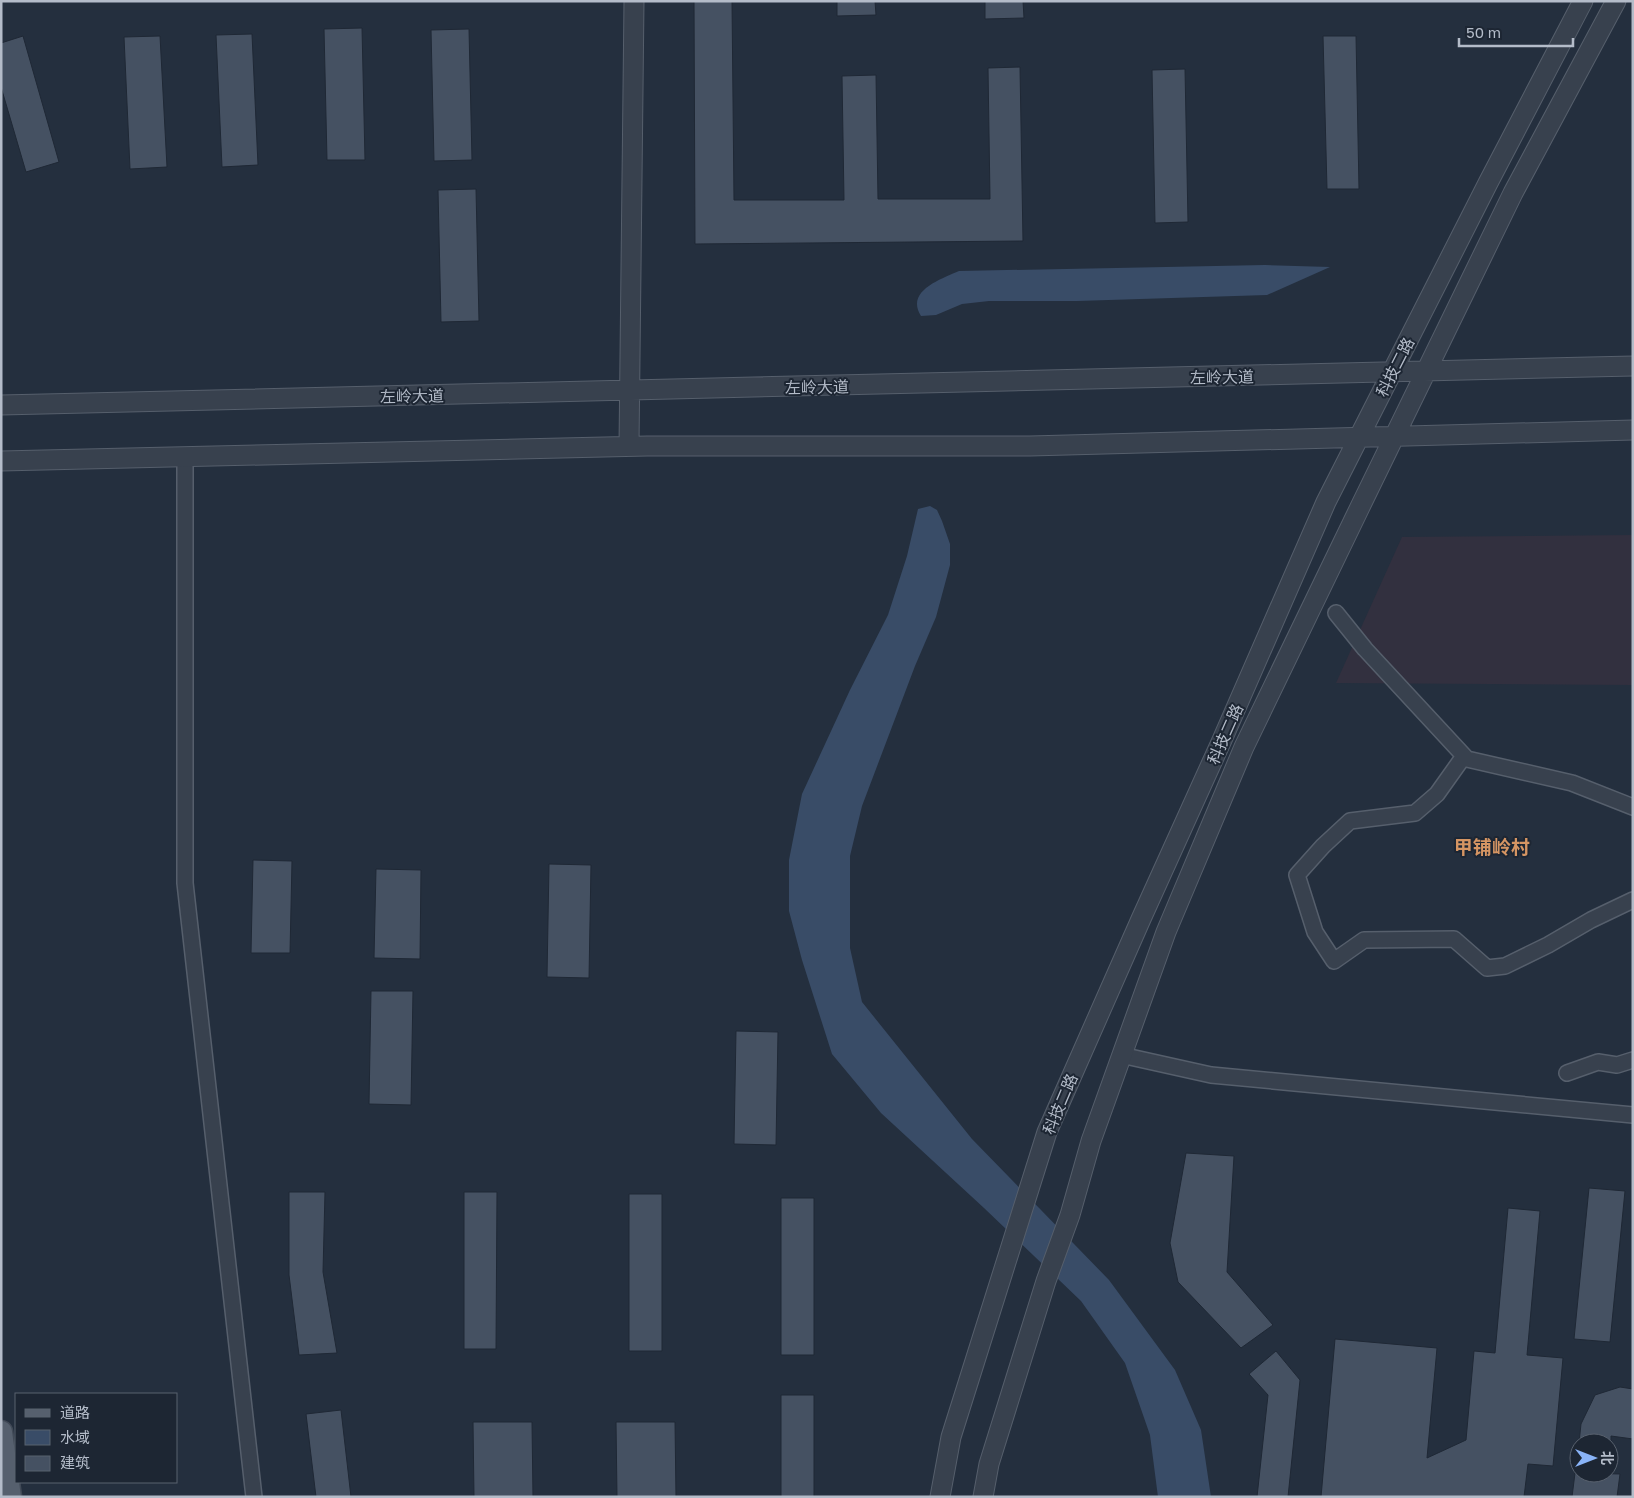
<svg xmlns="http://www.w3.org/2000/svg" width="1634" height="1498" font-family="'Golos Text','Noto Sans SC',sans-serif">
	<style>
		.medical { fill: #32303f }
		.water { fill: #394c67 }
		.building { fill: #455162; stroke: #1f2835 }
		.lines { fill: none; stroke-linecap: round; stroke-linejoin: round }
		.minor-casing { stroke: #565f6c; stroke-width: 18 }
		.tertiary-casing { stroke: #565f6c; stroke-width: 21 }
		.primary-casing { stroke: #414a57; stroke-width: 25 }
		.minor { stroke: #38414e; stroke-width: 15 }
		.tertiary { stroke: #38414e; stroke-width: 19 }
		.primary { stroke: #56606e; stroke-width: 22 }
		.labels { text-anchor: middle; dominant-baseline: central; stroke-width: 4; stroke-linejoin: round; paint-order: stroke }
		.street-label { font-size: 16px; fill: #b4bcc9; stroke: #1d2633 }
		.quarter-label { font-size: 19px; font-weight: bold; fill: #d59563; stroke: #1d2633 }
	</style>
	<rect width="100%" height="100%" fill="#242f3e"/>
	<path class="medical" d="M1633,535V685L1336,683L1402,537Z"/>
	<path class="water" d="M1265,265L1330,267L1267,295L1077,301H989L962,304L936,315L921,316C905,291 941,279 959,271Z
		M930,506L937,510L942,521L950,544V565L936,617L915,666L862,806L850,856V948L862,1002L972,1139L1109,1280L1175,1370L1201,1430L1211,1497H1158L1150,1435L1125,1363L1081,1301L984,1208L881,1113L832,1054L802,960L789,911V860L802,794L850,690L888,615L907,556L918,509Z"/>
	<path class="building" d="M694,1H732L734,200H844L842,76L876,75L878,199H990L988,68L1020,67L1023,241L695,244Z
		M837,1H875L876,15L837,16Z
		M985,1H1023L1024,18L985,19Z
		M362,28L365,160H327L324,29Z
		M469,29L472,160L434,161L431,30Z
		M252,34L258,165L222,167L216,35Z
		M23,36L59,162L26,172L1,87V43Z
		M160,36L167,167L130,169L124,37Z
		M1323,36H1356L1359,189H1327Z
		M1185,69L1188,222L1155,223L1152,70Z
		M476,189L479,321L441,322L438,190Z
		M253,860L292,861L290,953H251Z
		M549,864L591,865L589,978L547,977Z
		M376,869L421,870L420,959L374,958Z
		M371,991H413L411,1105L369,1104Z
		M736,1031L778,1032L776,1145L734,1144Z
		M1186,1153L1234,1156L1227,1272L1273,1325L1241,1348L1178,1282L1170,1243Z
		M1589,1188L1625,1191L1610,1342L1574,1339Z
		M289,1192H325L323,1272L337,1353L299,1355L289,1275Z
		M464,1192H497L496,1349H464Z
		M629,1194H662V1351H629Z
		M781,1198H814V1355H781Z
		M1508,1208L1540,1211L1527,1355L1563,1358L1553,1466L1528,1464L1524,1497H1321L1335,1339L1437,1348L1427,1458L1466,1440L1474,1351L1495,1353Z
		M1276,1351L1300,1380L1288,1497H1257L1268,1395L1249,1374Z
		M1620,1387L1633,1389V1439L1611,1436V1443H1579L1581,1424L1595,1395Z
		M781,1395H814V1497H781Z
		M341,1410L351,1497H316L306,1414Z
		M473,1422H532L533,1497H474Z
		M616,1422H675L676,1497H617Z
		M1575,1473L1620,1474L1617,1497H1572Z"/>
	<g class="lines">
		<defs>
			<path id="minor" d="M185,457V883L254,1497
				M1336,613L1365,649L1467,759L1572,783L1633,807
				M1464,756L1437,794L1415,813L1350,821L1323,846L1297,875L1315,932L1334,961L1364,940L1454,939L1487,968L1505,966L1548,945L1591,920L1633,900
				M1121,1055L1211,1075L1633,1115
				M1567,1073L1598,1062L1617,1065L1633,1060"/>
			<path id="tertiary" d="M1,405L1633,366
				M629,446L634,1
				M1,461L647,446H1030L1633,430
				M940,1497L951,1437L1047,1132L1141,919L1222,740L1326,502L1488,183L1583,1
				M983,1497L989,1464L1046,1281L1070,1215L1091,1141L1166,932L1244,747L1360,507L1513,193L1616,1"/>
			<path id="primary" d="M1,1432L10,1497"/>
		</defs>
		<use href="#minor" class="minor-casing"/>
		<use href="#tertiary" class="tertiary-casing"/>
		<use href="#primary" class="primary-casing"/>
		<use href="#minor" class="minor"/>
		<use href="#tertiary" class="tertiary"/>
		<use href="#primary" class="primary"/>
	</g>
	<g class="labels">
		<g class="street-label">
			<text transform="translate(1395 367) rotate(-63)">科技二路</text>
			<text transform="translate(1222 377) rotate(-1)">左岭大道</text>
			<text transform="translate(817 387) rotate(-1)">左岭大道</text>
			<text transform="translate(412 396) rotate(-1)">左岭大道</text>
			<text transform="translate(1225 734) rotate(-66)">科技二路</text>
			<text transform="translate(1060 1104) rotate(-67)">科技二路</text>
		</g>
		<g class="quarter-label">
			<text x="1492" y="846">甲铺岭村</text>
		</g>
	</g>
	<rect width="1634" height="1498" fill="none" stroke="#b4bcc9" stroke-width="5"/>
	<rect x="15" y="1393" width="162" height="90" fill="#1d2633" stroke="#59626f"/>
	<rect x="25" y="1409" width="25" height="8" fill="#56606e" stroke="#59626f"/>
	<text x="60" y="1418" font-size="15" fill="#b4bcc9">道路</text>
	<rect x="25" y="1430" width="25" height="15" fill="#394c67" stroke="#59626f"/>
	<text x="60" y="1443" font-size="15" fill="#b4bcc9">水域</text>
	<rect x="25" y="1456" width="25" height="15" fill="#455162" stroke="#59626f"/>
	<text x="60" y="1468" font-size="15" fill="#b4bcc9">建筑</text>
	<g transform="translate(1594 1458) rotate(90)"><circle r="24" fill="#1d2633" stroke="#59626f"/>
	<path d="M0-4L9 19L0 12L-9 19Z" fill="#8ab4f8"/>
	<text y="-8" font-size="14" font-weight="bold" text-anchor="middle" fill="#b4bcc9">北</text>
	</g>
	<path d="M1459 38v8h114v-8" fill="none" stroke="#b4bcc9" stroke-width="2.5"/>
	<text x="1466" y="38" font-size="15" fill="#b4bcc9" stroke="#1d2633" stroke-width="4" paint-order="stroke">50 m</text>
</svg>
